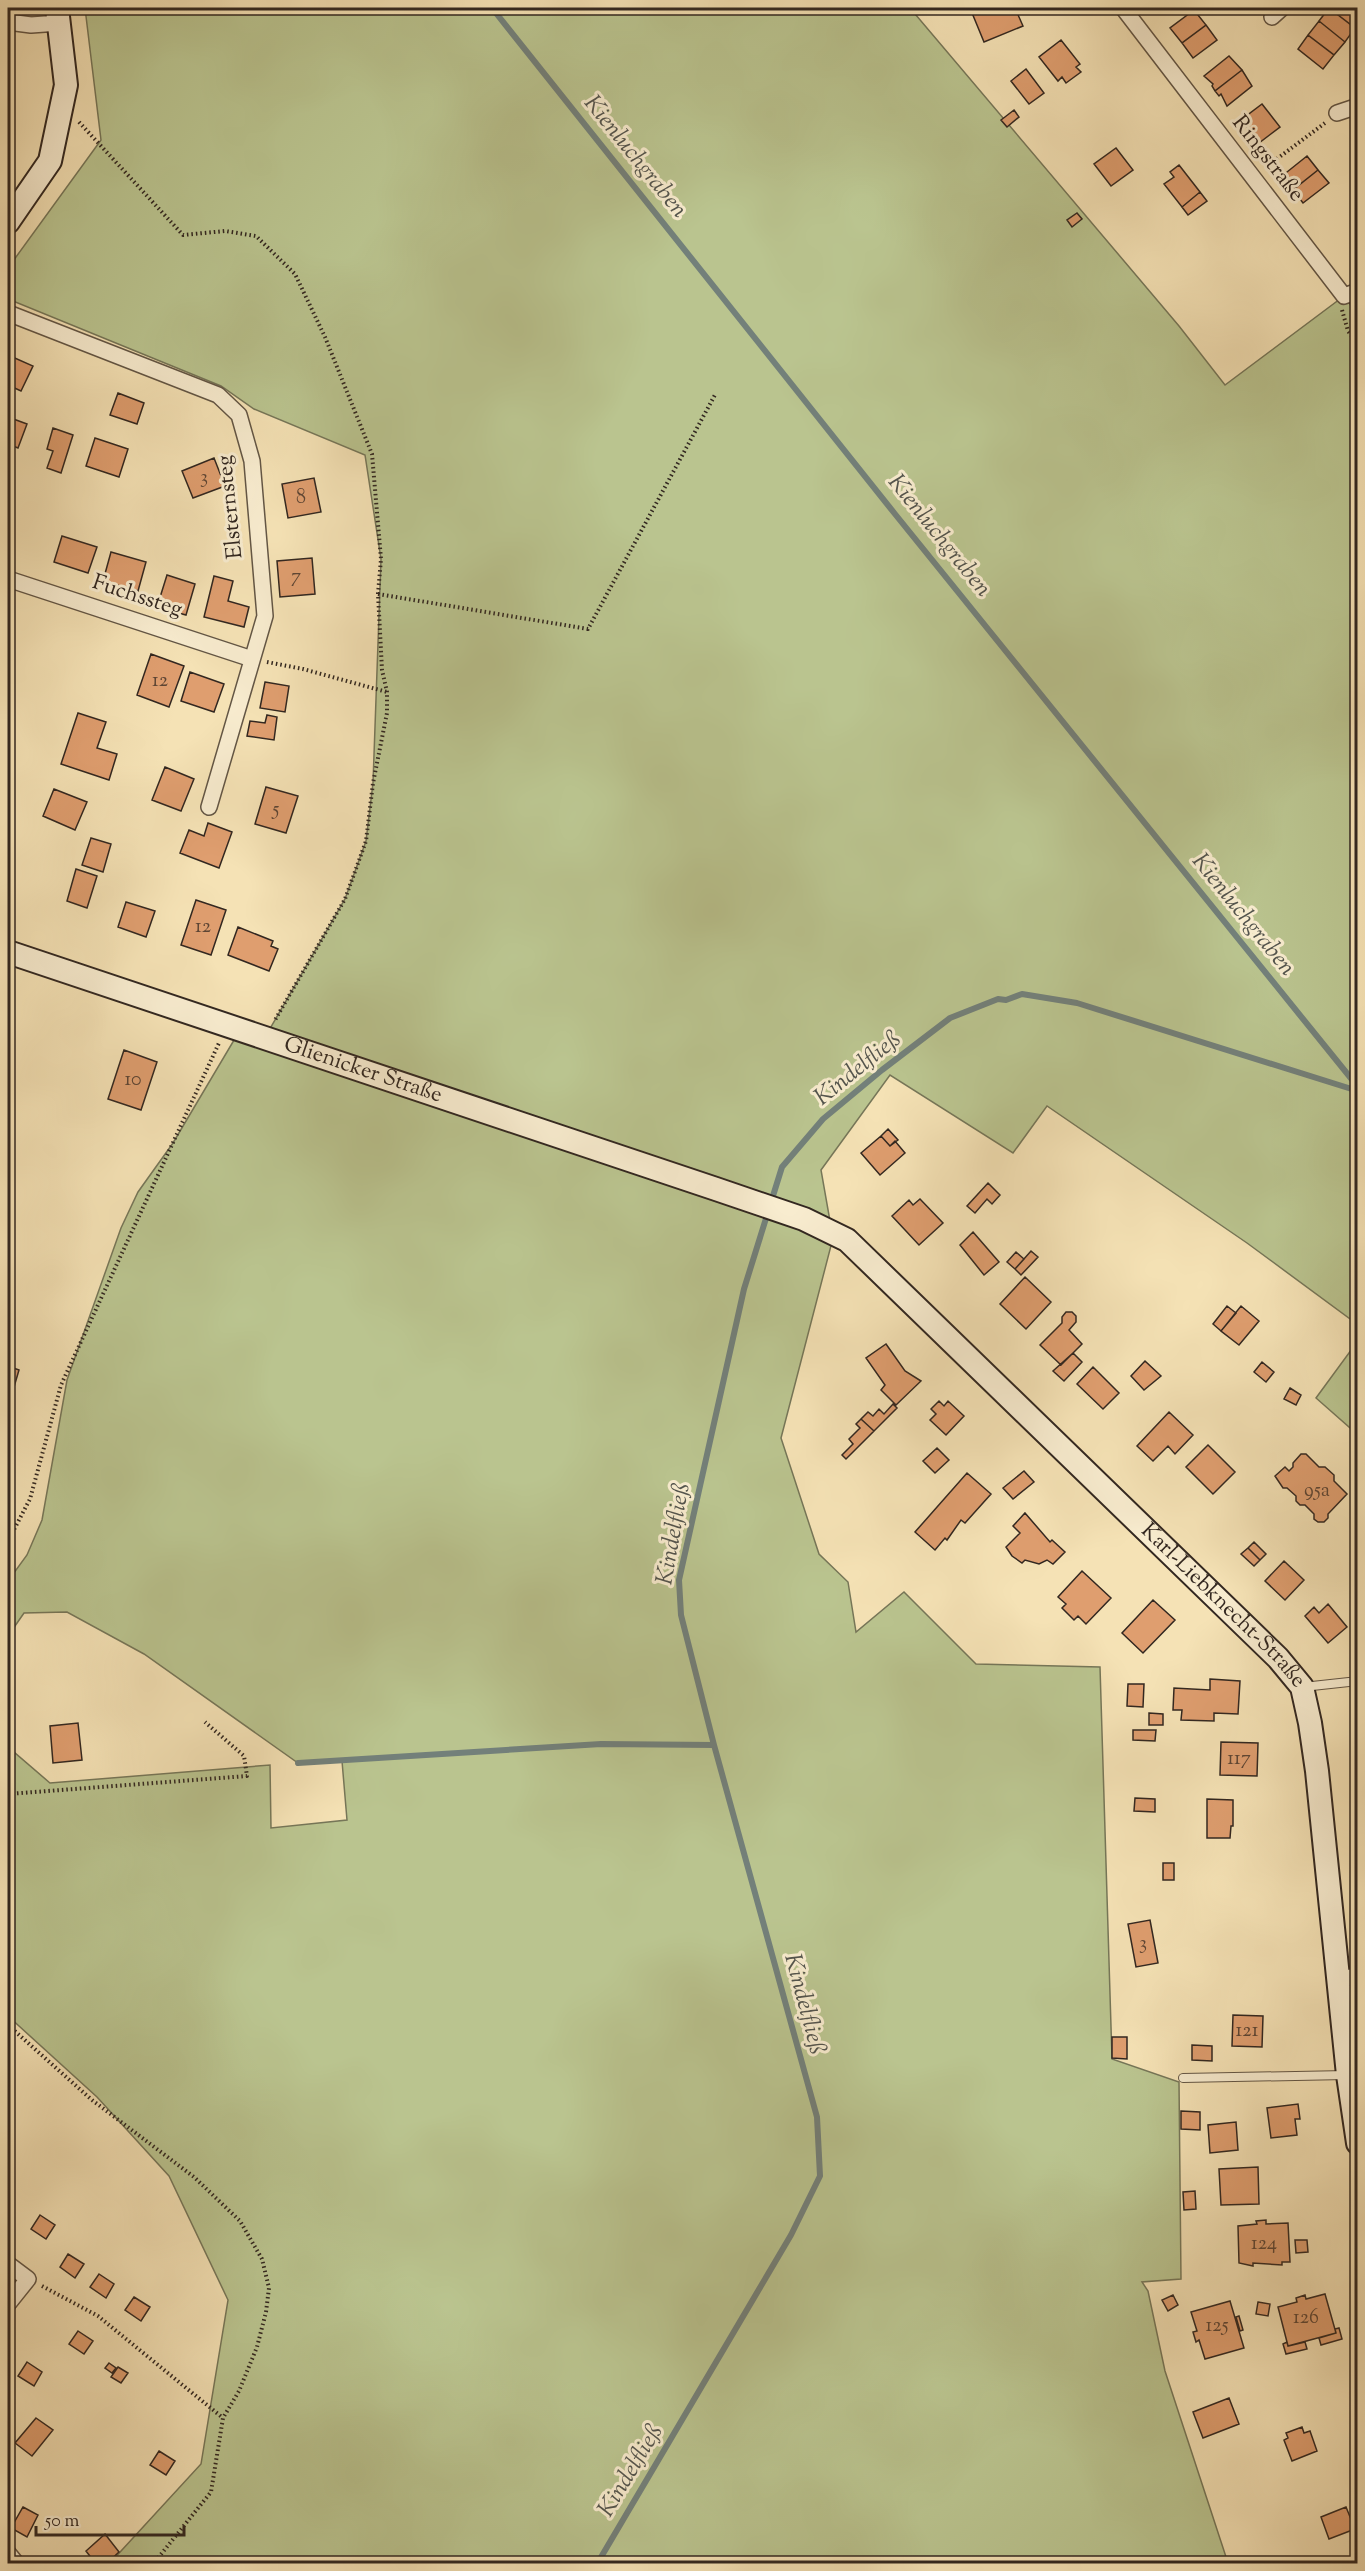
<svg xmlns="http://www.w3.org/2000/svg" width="1365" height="2571" font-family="'Sorts Mill Goudy',serif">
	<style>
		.green { fill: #bac48f; stroke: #767658; stroke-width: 1.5 }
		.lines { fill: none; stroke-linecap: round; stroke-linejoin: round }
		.stream { stroke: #73807a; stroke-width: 6 }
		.building { fill: #df9e6f; stroke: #322720; stroke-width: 1.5 }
		.lane-casing { stroke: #635645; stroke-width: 10 }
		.street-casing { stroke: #635645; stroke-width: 18 }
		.secondary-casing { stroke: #322720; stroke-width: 26 }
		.path { stroke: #322720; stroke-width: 4; stroke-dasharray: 1.5 3; stroke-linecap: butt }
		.lane { stroke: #f8eccf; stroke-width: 8 }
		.street { stroke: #f8eccf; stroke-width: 15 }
		.secondary { stroke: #f8eccf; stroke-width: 22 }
		.labels { text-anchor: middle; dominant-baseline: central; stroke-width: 6; stroke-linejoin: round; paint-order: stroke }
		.number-label { font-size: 20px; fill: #5d4534 }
		.street-label { font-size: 22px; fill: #322720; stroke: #f8eccf }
		.water-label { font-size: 24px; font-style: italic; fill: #53544d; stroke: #f8eccf }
	</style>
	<rect width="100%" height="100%" fill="#f5e2b5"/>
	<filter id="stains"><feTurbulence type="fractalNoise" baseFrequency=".00333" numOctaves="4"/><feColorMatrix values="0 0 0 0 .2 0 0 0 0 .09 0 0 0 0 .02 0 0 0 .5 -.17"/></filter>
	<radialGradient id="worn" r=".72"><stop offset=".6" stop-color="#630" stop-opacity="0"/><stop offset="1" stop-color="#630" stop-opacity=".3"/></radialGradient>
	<path class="green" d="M85,8H910L1179,326L1225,385L1344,296L1358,315L1357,1324L1247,1243L1047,1106L1013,1153L890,1075L821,1170L833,1238L781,1438L819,1554L848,1582L856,1632L904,1592L976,1664L1100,1667L1112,2059L1179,2082L1181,2279L1142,2282L1148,2291L1165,2371L1228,2563H110L201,2464L228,2300L169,2176L97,2097L8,2016V1747L50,1783L270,1765L271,1828L347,1820L342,1761L298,1763L144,1654L67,1612L24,1613L8,1636V1581L27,1555L42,1520L67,1380L121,1228L138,1192L173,1143L240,1030L264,1039L345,899L366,841L373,783L381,559L365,455L254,409L221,386L8,299V268L101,140Z
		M1357,1342V1434L1316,1398Z"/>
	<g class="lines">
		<path class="stream" d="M492,8L895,514L1358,1087
			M298,1763L601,1744L714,1745
			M597,2564L791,2235L820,2176L817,2117L714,1745L681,1615L679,1580L744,1289L782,1167L823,1119L882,1070L950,1018L998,999L1006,1000L1022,994L1077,1003L1358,1091"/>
	</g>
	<path class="building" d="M970,8H1015L1023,26L984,42Z
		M1329,8H1358V25L1355,28Z
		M1329,8L1355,28L1345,42L1319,21Z
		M1194,10L1206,25L1182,43L1170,28Z
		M1319,21L1345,42L1334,55L1308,35Z
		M1206,25L1217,40L1193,58L1182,43Z
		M1308,35L1334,55L1323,69L1298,49Z
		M1061,40L1080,64L1076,67L1081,72L1066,83L1062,77L1058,81L1039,57Z
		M1229,56L1242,70L1215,91L1212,86L1213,84L1204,76Z
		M1026,69L1044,93L1029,104L1011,81Z
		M1242,70L1252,86L1227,106L1221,94L1219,96L1215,91Z
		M1262,104L1280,127L1259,143L1241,120Z
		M1014,110L1019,117L1007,127L1001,120Z
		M1116,148L1133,170L1111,186L1094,164Z
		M1307,156L1318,170L1293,190L1282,176Z
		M1179,165L1200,192L1182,207L1164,184L1174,177L1170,172Z
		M1318,170L1329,183L1303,203L1293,190Z
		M1200,192L1207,201L1188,215L1182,207Z
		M1077,213L1082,219L1072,227L1067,220Z
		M8,355L33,366L21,391L8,385Z
		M118,393L144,403L137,424L110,415Z
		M8,417L27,424L18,448L8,444Z
		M53,428L73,435L61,473L47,468L53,451L47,449Z
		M95,438L128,449L119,477L86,466Z
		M214,458L225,486L193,498L182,471Z
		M314,478L321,512L288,518L282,484Z
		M62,536L97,547L88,573L54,562Z
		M111,552L146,562L138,591L103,581Z
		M312,558L315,594L280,597L277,561Z
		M167,575L195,584L186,615L157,607Z
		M214,576L233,581L228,601L249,607L244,627L204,617Z
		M151,654L184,666L169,707L137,695Z
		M190,672L224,684L214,712L181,701Z
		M265,682L289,686L285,712L260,708Z
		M78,713L106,722L97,748L117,754L109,780L61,764Z
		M267,715L277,717L274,740L247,736L250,721L265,723Z
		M165,767L194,779L181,811L152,800Z
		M266,787L298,796L286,833L255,824Z
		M54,789L87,802L75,830L43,816Z
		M208,823L232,832L219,868L180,853L189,830L204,836Z
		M91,838L111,844L103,872L82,865Z
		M76,869L97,876L87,908L67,901Z
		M196,900L226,910L211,955L181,945Z
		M126,902L155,911L146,937L118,927Z
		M238,927L273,941L271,946L278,949L269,971L228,955Z
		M124,1050L157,1062L141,1110L108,1099Z
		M888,1129L898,1140L890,1146L881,1136Z
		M881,1136L890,1146L895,1141L905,1153L880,1175L861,1153Z
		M988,1183L1000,1195L992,1204L987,1199L975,1213L967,1206Z
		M920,1199L943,1223L919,1245L892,1216L909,1200L913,1205Z
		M973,1232L999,1262L984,1275L960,1245Z
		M1031,1251L1038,1257L1021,1275L1015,1269Z
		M1016,1252L1024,1259L1015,1269L1007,1262Z
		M1025,1277L1051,1302L1026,1329L1000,1304Z
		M1227,1306L1236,1313L1221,1331L1213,1324Z
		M1241,1306L1259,1321L1239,1345L1221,1331Z
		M1066,1312H1072L1076,1316V1322L1069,1330L1082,1344L1061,1365L1040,1345L1062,1323V1317Z
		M886,1344L905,1371L921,1381L896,1405L881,1390L885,1385L866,1358Z
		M1073,1353L1082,1362L1064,1381L1053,1371Z
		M1145,1361L1161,1376L1144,1390L1131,1376Z
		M1262,1362L1274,1372L1266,1382L1254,1372Z
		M8,1366L19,1370L14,1387L8,1385Z
		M1093,1367L1119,1393L1103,1409L1077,1384Z
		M8,1385L14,1387L9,1405L8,1404Z
		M1290,1388L1301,1395L1296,1405L1284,1399Z
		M939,1401L944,1406L948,1401L964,1416L946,1435L930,1420L936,1414L931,1409Z
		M893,1404L897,1408L874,1431L861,1419L868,1412L873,1416L879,1409L884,1414Z
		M1169,1412L1193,1435L1175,1454L1168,1446L1153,1461L1137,1446Z
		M861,1419L874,1431L846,1459L842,1455L853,1444L849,1439L860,1428L856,1424Z
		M1208,1445L1235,1472L1213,1494L1186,1467Z
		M937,1448L949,1460L935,1473L923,1461Z
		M1301,1454H1306L1319,1467H1325L1334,1475V1481L1347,1494L1328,1514V1518L1324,1522H1318L1314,1519V1514L1305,1505H1300L1296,1501V1496L1287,1488H1283L1275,1476L1285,1467L1289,1471L1293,1467V1463Z
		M1024,1471L1034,1482L1013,1499L1003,1488Z
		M967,1473L991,1494L965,1523L961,1520L947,1540L945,1538L935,1550L915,1532Z
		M1025,1513L1050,1542L1052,1540L1065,1552L1053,1564L1047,1560L1039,1564L1025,1560L1022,1563L1012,1556L1006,1547L1020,1533L1013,1526Z
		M1254,1542L1266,1554L1260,1560L1248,1548Z
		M1248,1548L1260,1560L1254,1566L1241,1554Z
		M1284,1561L1304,1580L1285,1600L1265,1581Z
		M1082,1571L1111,1598L1086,1624L1078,1616L1074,1620L1062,1608L1066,1604L1058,1597Z
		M1153,1600L1175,1620L1143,1653L1122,1633Z
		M1328,1604L1347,1627L1328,1643L1305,1616L1314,1607L1319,1613Z
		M1210,1679L1240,1681L1238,1714L1214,1713V1721L1181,1720L1182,1710H1173L1174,1688L1210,1690Z
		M1128,1684H1144L1143,1707L1127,1706Z
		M1149,1713L1163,1714V1725H1149Z
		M1351,1713H1358V1744H1354Z
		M78,1723L82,1760L53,1763L50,1726Z
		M1133,1730H1156L1155,1741L1133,1740Z
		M1221,1742L1258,1743L1257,1776L1220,1775Z
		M1135,1798L1155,1799V1812L1134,1811Z
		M1207,1799L1233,1800V1826H1231L1230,1838H1207Z
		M1163,1863H1174V1880H1163Z
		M1150,1920L1158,1963L1136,1967L1128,1924Z
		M1233,2015L1263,2016L1262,2047L1232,2046Z
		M1112,2037H1127V2059L1112,2058Z
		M1192,2045L1212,2046V2061L1192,2060Z
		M1298,2104L1300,2119H1295L1297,2135L1271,2138L1267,2108Z
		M1181,2111L1200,2112V2130L1181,2129Z
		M1236,2122L1238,2150L1210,2153L1208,2125Z
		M1258,2167L1259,2204L1221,2205L1219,2169Z
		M1195,2191L1196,2209L1184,2210L1183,2192Z
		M40,2215L55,2225L46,2239L31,2229Z
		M1266,2220V2224L1288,2223L1290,2262H1282V2265L1253,2263V2266L1239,2263L1238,2226L1257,2224L1256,2221Z
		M1295,2240H1307L1308,2252L1296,2253Z
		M68,2254L84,2264L75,2278L60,2267Z
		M99,2274L114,2284L106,2298L90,2287Z
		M1325,2294L1336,2333L1288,2346L1278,2307L1297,2302L1296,2298L1305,2295L1306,2299Z
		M1173,2295L1178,2305L1168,2311L1162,2300Z
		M134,2297L150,2307L141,2321L125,2310Z
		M1230,2301L1244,2348L1205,2359L1199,2340L1196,2342L1193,2332L1197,2331L1191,2312Z
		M1258,2302L1270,2304L1268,2316L1256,2314Z
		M1239,2316L1243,2330L1240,2331L1236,2317Z
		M1339,2328L1342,2339L1321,2345L1319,2338L1336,2333L1335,2329Z
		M78,2331L93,2341L84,2354L69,2344Z
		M1287,2342L1288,2346L1305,2342L1307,2349L1286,2354L1283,2344Z
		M27,2362L42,2372L34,2386L18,2376Z
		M109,2363L116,2368L112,2373L105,2368Z
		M118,2367L128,2373L121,2383L111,2377Z
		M1229,2398L1239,2424L1203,2438L1193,2412Z
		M36,2418L53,2430L32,2456L15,2443Z
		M1302,2427L1304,2433L1310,2431L1317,2451L1292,2461L1284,2440L1288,2438L1286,2433Z
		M159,2451L175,2461L166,2475L150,2465Z
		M23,2507L38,2515L27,2537L11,2528Z
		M1346,2507L1355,2529L1329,2539L1321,2517Z
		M105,2534L119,2552L106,2564H96L86,2551Z"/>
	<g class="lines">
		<defs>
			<path id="lane" d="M1303,1687L1358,1681
				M1183,2078L1347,2075"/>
			<path id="street" d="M1123,8L1344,296L1358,291
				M1272,17L1282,8
				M8,22L31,25L59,23
				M1337,113L1358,106
				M8,313L218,395L239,415L252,461L265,616L209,807
				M8,579L252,659
				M1339,1979L1358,1976
				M8,2264L28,2279L8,2304
				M8,2553L17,2564"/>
			<g id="secondary">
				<path d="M8,222L50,161L66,85L57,8"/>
				<path id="s1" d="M8,952L716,1189L804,1219L847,1240L1278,1658L1302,1687L1310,1723L1317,1771L1348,2075L1358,2143"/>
			</g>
		</defs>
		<use href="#lane" class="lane-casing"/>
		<use href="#street" class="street-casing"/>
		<use href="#secondary" class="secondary-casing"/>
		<path class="path" d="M79,122L183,235L225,231L256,236L295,274L325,337L372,454L381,559L378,594L382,670L387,692V713L373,783L366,841L345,899L275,1020
			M1266,167L1325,123
			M1342,310L1348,331L1358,344
			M378,594L588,629L716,393
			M267,662L303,669L387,692
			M8,1541L30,1499L61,1385L219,1043
			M8,1794L247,1776L244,1756L205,1722
			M8,2025L92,2100L194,2177L240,2221L262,2259L269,2288L266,2312L257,2347L239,2391L223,2418L211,2492L158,2558L157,2564
			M42,2286L98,2316L223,2418"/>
		<use href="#lane" class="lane"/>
		<use href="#street" class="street"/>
		<use href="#secondary" class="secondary"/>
	</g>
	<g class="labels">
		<g class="number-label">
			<text x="204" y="478">3</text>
			<text x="301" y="498">8</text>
			<text x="296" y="577">7</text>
			<text x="160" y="681">12</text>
			<text x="276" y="810">5</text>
			<text x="203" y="927">12</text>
			<text x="133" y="1080">10</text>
			<text x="1317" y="1491">95a</text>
			<text x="1239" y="1759">117</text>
			<text x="1143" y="1944">3</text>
			<text x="1247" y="2031">121</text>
			<text x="1264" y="2244">124</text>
			<text x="1306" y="2318">126</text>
			<text x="1217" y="2326">125</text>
		</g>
		<g class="street-label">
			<text transform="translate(1267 159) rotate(52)">Ringstraße</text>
			<text transform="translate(231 507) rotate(-96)">Elsternsteg</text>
			<text transform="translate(137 597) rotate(18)">Fuchssteg</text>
			<text stroke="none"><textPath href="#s1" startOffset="374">Glienicker Straße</textPath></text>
			<text stroke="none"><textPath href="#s1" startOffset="1412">Karl-Liebknecht-Straße</textPath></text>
		</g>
		<g class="water-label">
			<text transform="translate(635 157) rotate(51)">Kienluchgraben</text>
			<text transform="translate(939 536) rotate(51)">Kienluchgraben</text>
			<text transform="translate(1243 915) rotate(51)">Kienluchgraben</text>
			<text transform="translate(858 1069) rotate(-39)">Kindelfließ</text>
			<text transform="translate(674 1534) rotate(-80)">Kindelfließ</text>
			<text transform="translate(804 2004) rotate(75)">Kindelfließ</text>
			<text transform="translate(631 2471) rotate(-59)">Kindelfließ</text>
		</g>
	</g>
	<rect width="1365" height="2571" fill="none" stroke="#f5e2b5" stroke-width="30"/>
	<rect x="9" y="9" width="1347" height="2553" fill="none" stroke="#322720" stroke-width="3"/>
	<rect x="15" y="15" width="1335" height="2541" fill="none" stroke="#322720" stroke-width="1.5"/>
	<path d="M36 2526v9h148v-9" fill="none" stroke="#322720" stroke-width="3"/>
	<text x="45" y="2526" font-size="18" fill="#322720" stroke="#f8eccf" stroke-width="4.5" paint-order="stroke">50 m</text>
	<rect width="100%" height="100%" filter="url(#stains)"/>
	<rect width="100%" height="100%" fill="url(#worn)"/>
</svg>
